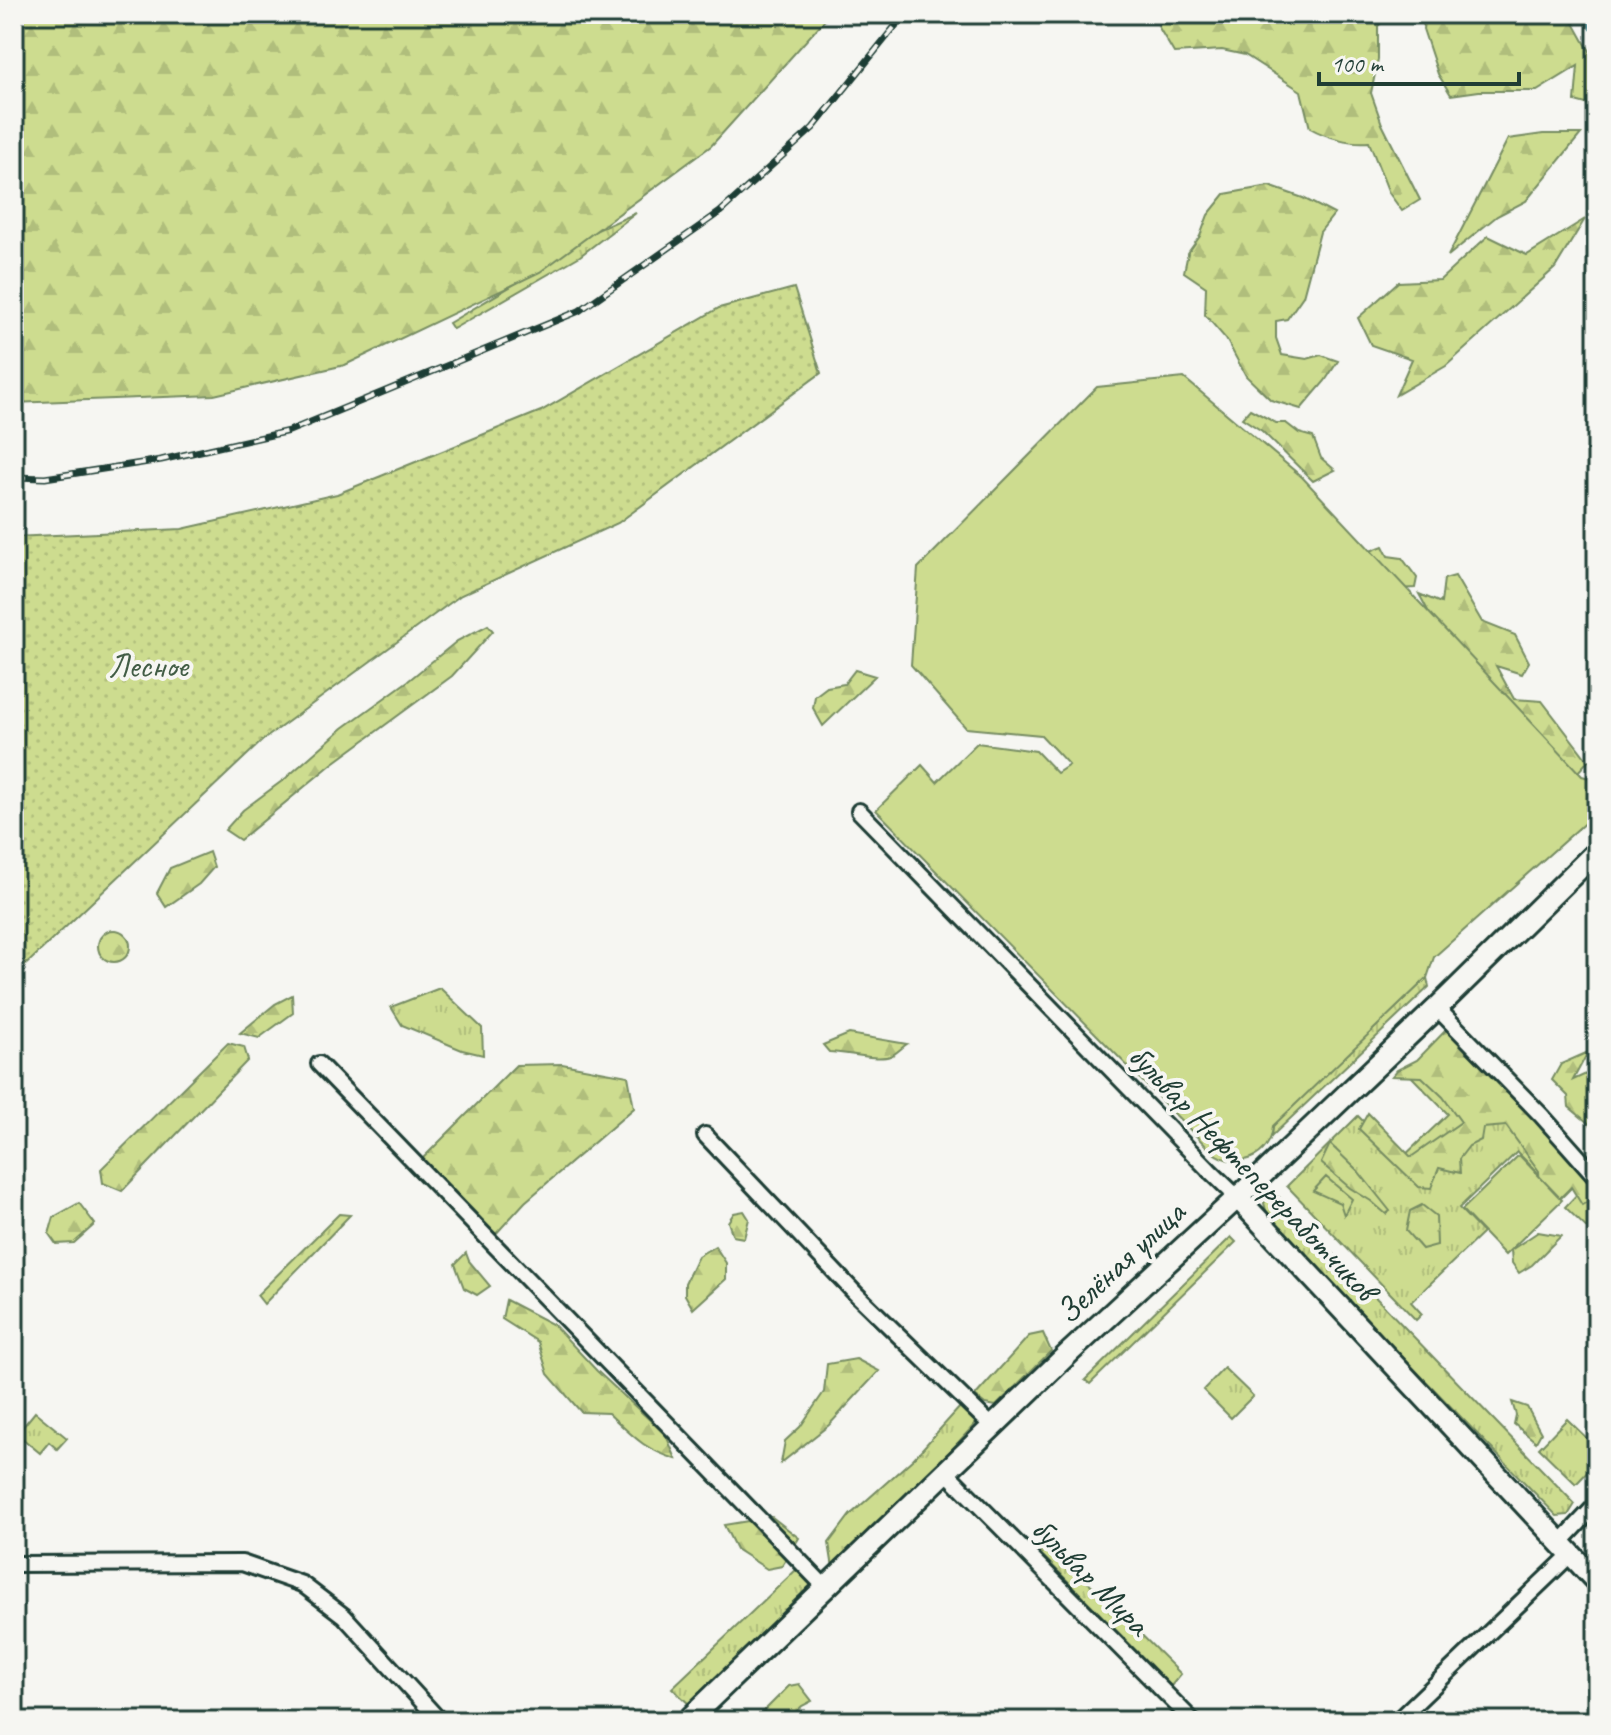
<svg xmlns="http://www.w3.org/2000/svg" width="1611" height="1735" font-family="Caveat,sans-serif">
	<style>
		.grass { fill: url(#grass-tufts); stroke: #768c62; stroke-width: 2 }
		.forest { fill: url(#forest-firs); stroke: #768c62; stroke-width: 2 }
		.garden { fill: url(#garden-dots); stroke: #768c62; stroke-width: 2 }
		.pitch { fill: #cddc8f; stroke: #768c62; stroke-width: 2 }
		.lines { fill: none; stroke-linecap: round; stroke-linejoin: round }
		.stream { stroke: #629ca4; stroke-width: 4 }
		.street-casing { stroke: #1f3d34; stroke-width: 20 }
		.secondary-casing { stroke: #1f3d34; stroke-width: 26 }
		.street { stroke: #f6f6f2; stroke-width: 14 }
		.secondary { stroke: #f6f6f2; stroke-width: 20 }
		.rail-casing { stroke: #1f3d34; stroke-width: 7 }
		.rail { stroke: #f6f6f2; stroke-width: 4; stroke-dasharray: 12; stroke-linecap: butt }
		.labels { text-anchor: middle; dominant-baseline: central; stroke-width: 8; stroke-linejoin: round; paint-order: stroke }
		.park-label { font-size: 34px; fill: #425d46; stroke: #f6f6f2 }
		.street-label { font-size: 34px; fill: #1f3d34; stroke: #f6f6f2 }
	</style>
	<defs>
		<pattern id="grass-tufts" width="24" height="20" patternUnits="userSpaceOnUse" patternTransform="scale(2)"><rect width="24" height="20" fill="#cddc8f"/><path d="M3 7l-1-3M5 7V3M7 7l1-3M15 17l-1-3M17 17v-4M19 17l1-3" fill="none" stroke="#b0be7c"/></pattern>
		<pattern id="forest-firs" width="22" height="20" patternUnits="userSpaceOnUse" patternTransform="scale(2)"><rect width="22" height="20" fill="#cddc8f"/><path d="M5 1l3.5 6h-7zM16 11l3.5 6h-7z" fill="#b0be7c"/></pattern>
		<pattern id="garden-dots" width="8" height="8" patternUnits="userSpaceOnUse" patternTransform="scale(2)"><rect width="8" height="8" fill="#cddc8f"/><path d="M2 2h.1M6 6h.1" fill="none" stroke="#b0be7c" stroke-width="1.8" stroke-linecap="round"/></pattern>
	</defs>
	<rect width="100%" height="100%" fill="#f6f6f2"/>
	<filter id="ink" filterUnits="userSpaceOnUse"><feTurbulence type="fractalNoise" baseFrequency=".0125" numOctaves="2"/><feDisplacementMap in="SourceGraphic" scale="16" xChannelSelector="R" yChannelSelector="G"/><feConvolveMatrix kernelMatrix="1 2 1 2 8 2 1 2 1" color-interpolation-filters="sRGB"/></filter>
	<g filter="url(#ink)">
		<path class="grass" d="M636,213L580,256L453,329L449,323L535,272L588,234Z
			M1427,978L1429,987L1272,1136L1273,1126L1333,1055L1341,1060Z
			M440,988L482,1028L483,1055L462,1050L402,1025L391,1007Z
			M1451,1031L1586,1173L1562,1197L1517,1152L1459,1208L1483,1233L1411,1302L1422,1314L1416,1320L1287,1186L1358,1116L1401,1159L1448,1114L1408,1073Z
			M1583,1188L1597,1202V1238L1565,1207Z
			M1271,1189L1575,1504L1568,1515L1557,1516L1268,1218L1264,1203Z
			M339,1214L350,1215L264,1304L257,1295Z
			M1231,1237L1236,1242L1090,1384L1085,1380Z
			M1224,1368L1253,1396L1231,1418L1203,1390Z
			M960,1407L976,1423L922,1482L833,1568L829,1543L850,1515L913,1459Z
			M35,1412L67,1438L57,1449L49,1442L40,1453L17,1434Z
			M1567,1419L1597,1448V1462L1576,1484L1539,1448Z
			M1049,1543L1181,1674L1171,1686L1039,1552Z
			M799,1567L813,1585L810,1593L692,1707L672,1688Z
			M799,1684L812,1701L802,1706L786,1721H754L789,1686Z"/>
		<path class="forest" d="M14,14H830L711,146L540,272L345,365L214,395L14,403Z
			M1168,14H1389L1378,26V60L1371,93L1382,124L1420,200L1402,211L1389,193L1369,142C1350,144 1326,137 1310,128L1301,91L1245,55L1222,50L1174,53L1158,26Z
			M1425,14H1568C1579,29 1584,46 1597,60V107L1575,101L1578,66L1537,91H1479L1451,95L1438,74L1423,29Z
			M1543,134H1581L1526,201L1497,216L1448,256L1508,139Z
			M1269,186L1303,198L1334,214L1320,232L1303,296L1287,319L1276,321V338L1282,355L1307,359L1321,355L1338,361L1325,381L1301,409L1271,400L1246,376L1226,339L1205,315L1206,287L1184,272L1188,253L1200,236L1208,215L1225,194Z
			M1585,219L1555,268L1446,366L1396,395L1412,359L1371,345L1358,318L1398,282L1440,280L1488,236L1527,255Z
			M1250,409L1276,423H1286L1299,433L1313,437L1321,458L1335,470L1313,481L1262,431L1242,418Z
			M1383,546L1388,556L1402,558L1417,578L1415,588L1397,589L1370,551Z
			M1455,576L1482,622L1515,635L1529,662L1522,674L1496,666L1514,699L1542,701L1588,761L1577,773L1448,648L1419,594L1441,603L1444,579Z
			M488,625L493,631L452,676L332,764L240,840L225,830L243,810L286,778L343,728L408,681L457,641Z
			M855,670L875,676L823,726L813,708L815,696L827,687L844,684Z
			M209,852L214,867L199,884L166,907L157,893L170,868Z
			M98 946a16 16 0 1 1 32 0a16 16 0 1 1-32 0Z
			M292,995L293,1013L259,1038L240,1033L275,1004Z
			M1449,1027L1597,1188V1196L1582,1205L1571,1187L1560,1198L1540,1192L1539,1171L1506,1126L1483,1128L1481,1140L1469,1146L1459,1159L1460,1173L1439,1168L1431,1188L1419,1187L1359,1129L1368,1113L1411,1157L1461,1122L1443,1097L1422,1077L1392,1076L1397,1070L1417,1060Z
			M849,1034L907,1044C902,1047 895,1055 890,1056C877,1061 845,1052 829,1052L823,1045Z
			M228,1043L244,1047L248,1060L122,1191L103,1183L101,1169Z
			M1588,1052L1573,1080L1597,1069V1124L1593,1127L1569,1107L1568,1096L1552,1080L1561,1064Z
			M562,1064L628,1076L634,1108L525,1202L494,1236L421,1160L516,1065Z
			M1330,1144L1358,1171L1390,1211L1386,1214L1371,1201L1350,1188L1321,1163Z
			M1326,1177L1352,1199L1344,1215L1340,1203L1313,1191Z
			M79,1203L95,1224L74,1243L56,1244L49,1234L54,1217Z
			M1422,1205L1436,1216L1437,1245L1422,1249L1406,1231L1410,1211Z
			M744,1211L749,1219L744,1238L733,1236L728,1222L734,1213Z
			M1538,1232L1561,1236L1532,1265L1519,1273L1512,1263L1511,1250Z
			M715,1246L726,1263V1279L693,1309L685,1295V1283L698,1256Z
			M466,1253L469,1261L490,1286L477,1295L464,1288L455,1264Z
			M506,1300L554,1325L597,1371L666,1435L676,1459C643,1449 633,1436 608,1413L581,1412L548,1374L538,1342L502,1319Z
			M1043,1333L1051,1351L996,1406L985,1404L975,1396L1029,1336Z
			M856,1359L879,1371L829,1425L781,1463L785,1441L800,1427L824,1392L827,1364Z
			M1512,1402L1527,1407L1541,1433L1536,1442L1514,1424L1516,1415Z
			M772,1517L799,1538L782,1566L767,1569L736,1549L724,1525Z"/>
		<path class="garden" d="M794,288L821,373L618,523L461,595L263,740L14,976V537L182,529L337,494L541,411L719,308Z"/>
		<path class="pitch" d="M1184,378L1302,477L1582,776L1597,780V812L1434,957L1427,978L1273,1126C1271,1158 1237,1171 1212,1152L876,810L922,765L937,782L977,743L1036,751L1057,773L1069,765L1041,735L966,728L911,665L918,568L1097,387Z
			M1519,1155L1562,1200L1505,1255L1462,1210Z"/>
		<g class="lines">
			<path class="stream" d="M1580,14L1597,35"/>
			<defs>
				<path id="street" d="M859,811L1209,1170L1237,1197
					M1437,1008L1542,1116L1597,1178
					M319,1064L826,1588
					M705,1135L855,1293L993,1427
					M946,1472L1193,1721
					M1560,1543L1597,1504
					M14,1564L242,1563L302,1584L344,1616L440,1721
					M1397,1721L1570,1555"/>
				<path id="secondary" d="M1237,1197L1597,1582
					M687,1721L1070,1352L1263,1174L1437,1008L1597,851"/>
			</defs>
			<use href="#street" class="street-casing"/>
			<use href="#secondary" class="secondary-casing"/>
			<use href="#street" class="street"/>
			<use href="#secondary" class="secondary"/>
			<defs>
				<path id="rail" d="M14,477L45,478L161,460L289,431L579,311L720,212L813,128L905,14"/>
			</defs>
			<use href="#rail" class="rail-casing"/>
			<use href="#rail" class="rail"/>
		</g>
	</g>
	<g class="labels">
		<g class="park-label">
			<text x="148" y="665">Лесное</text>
		</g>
		<g class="street-label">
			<text transform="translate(1253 1172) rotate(46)">бульвар Нефтепереработчиков</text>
			<text transform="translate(1120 1262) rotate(-43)">Зелёная улица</text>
			<text transform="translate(1091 1576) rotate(45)">бульвар Мира</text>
		</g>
	</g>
	<rect width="1611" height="1735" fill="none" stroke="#f6f6f2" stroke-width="48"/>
	<rect x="24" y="24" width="1563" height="1687" fill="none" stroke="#1f3d34" stroke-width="3" filter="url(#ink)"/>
	<path d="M1319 72v12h200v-12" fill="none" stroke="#1f3d34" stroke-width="4"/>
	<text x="1331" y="72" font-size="24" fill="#1f3d34" stroke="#f6f6f2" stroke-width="6" paint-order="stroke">100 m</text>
</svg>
